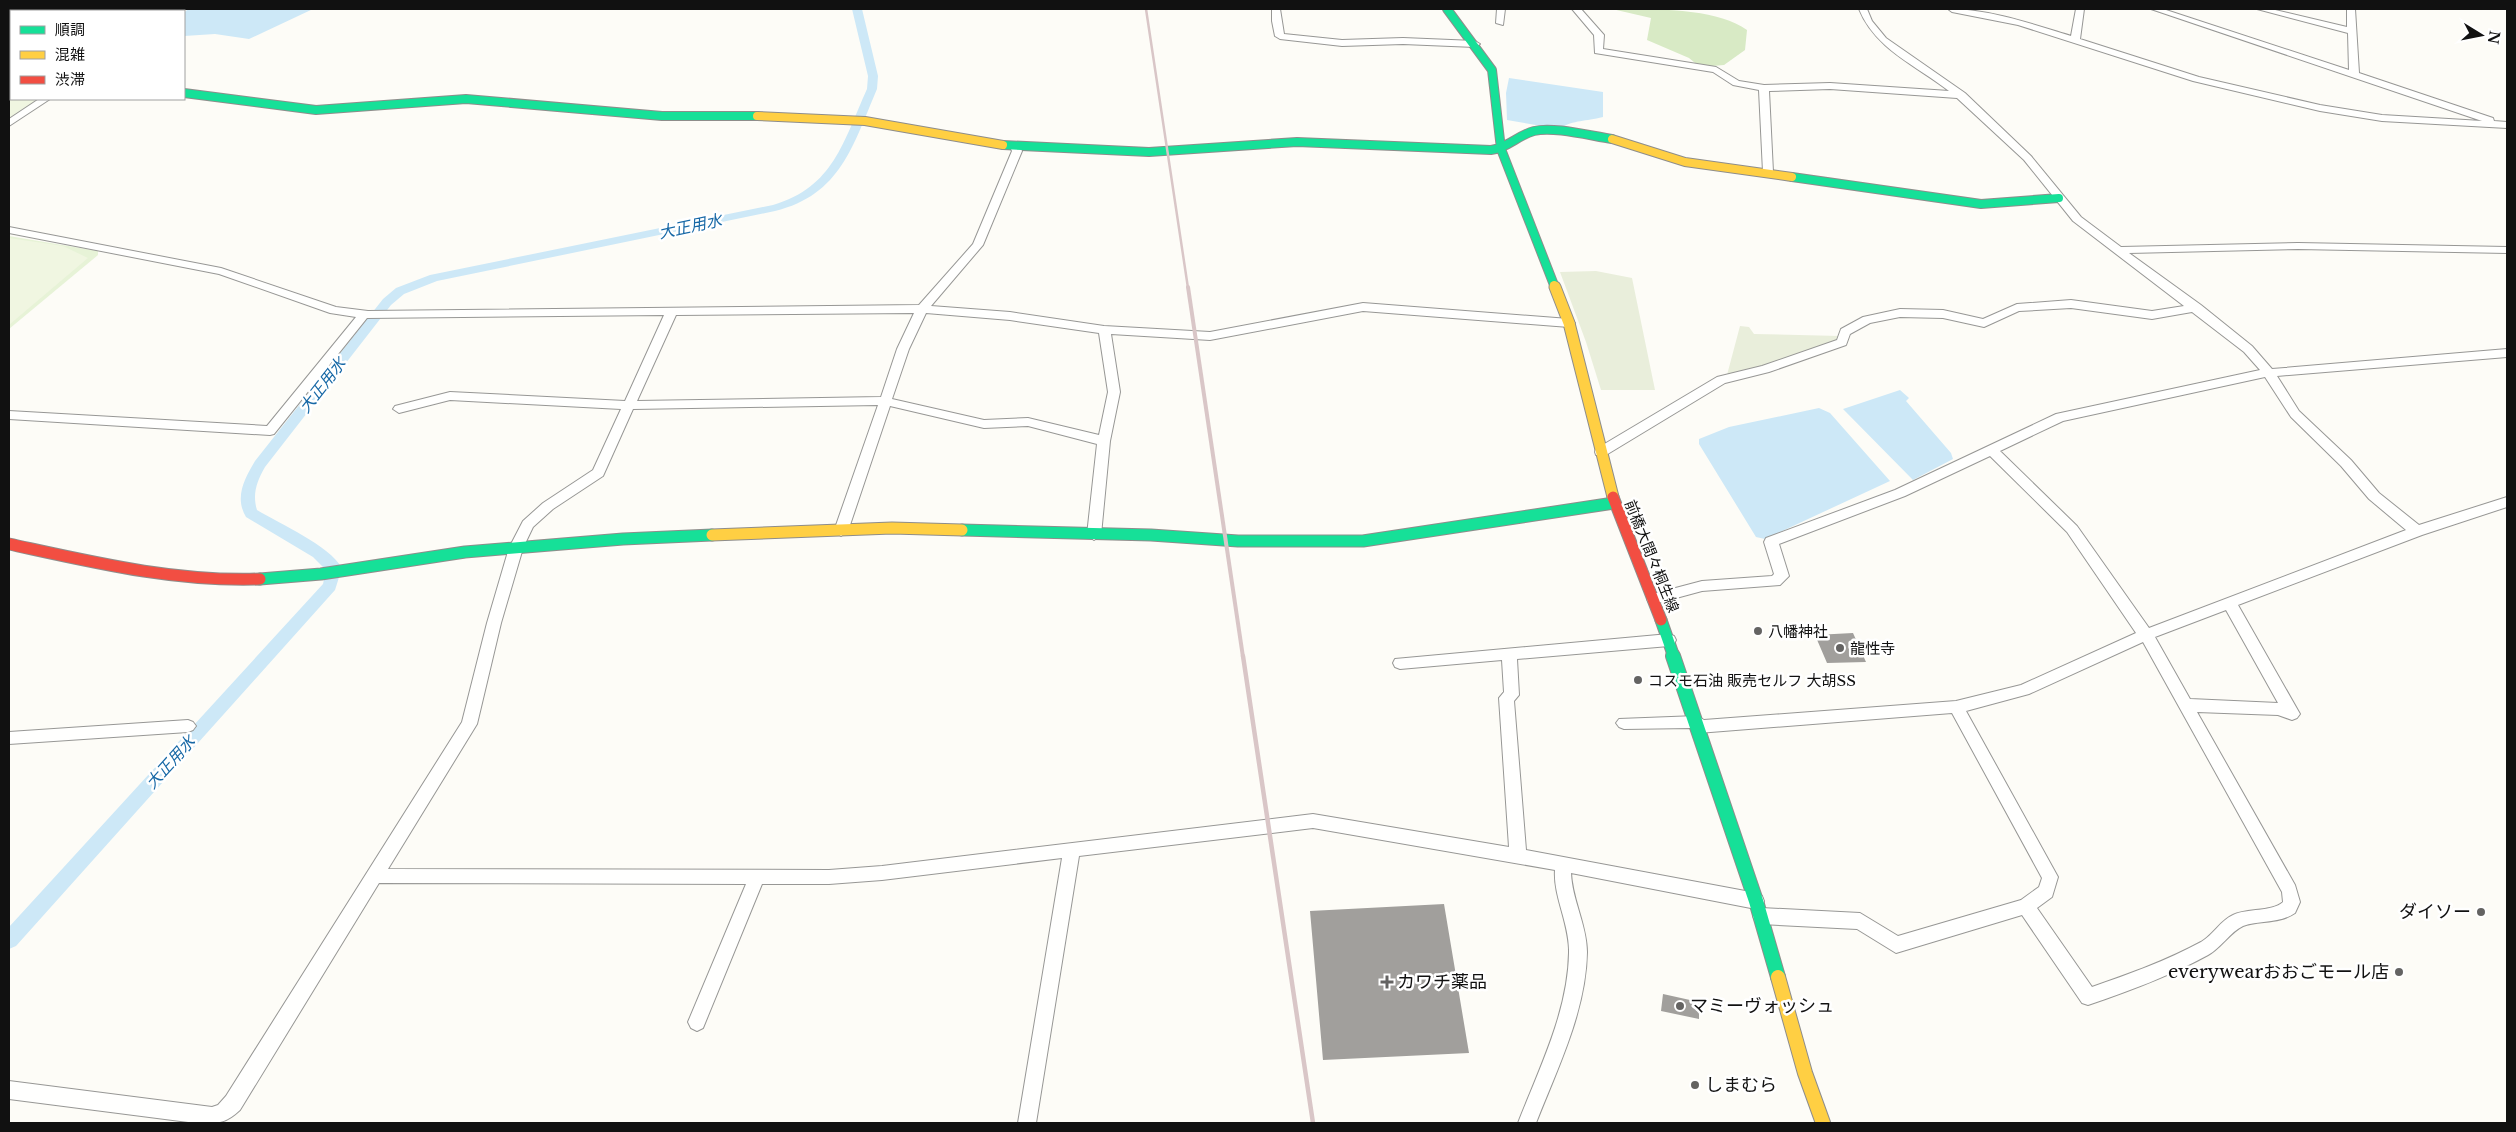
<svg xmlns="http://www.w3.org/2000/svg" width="2516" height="1132" font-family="'Libre Baskerville','Noto Sans JP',serif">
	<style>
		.green { fill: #e7f3d7 }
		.forest { fill: #d8eac5 }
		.cemetery { fill: #e9eedb }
		.pitch { fill: #f0f6e1 }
		.water { fill: #cde8f7 }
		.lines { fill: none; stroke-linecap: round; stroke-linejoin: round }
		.canal { fill: #cde8f7; fill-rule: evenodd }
		.building { fill: #a19f9c }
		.street-casing { stroke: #979795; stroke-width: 2 }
		.fast-far2-casing { stroke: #8e8d8b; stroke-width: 10 }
		.fast-far1-casing { stroke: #8e8d8b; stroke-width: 13 }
		.fast-casing { stroke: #8e8d8b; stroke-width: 16 }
		.slow-far2-casing { stroke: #8e8d8b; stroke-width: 10 }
		.slow-far1-casing { stroke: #8e8d8b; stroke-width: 13 }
		.slow-casing { stroke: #8e8d8b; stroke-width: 16 }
		.jam-casing { stroke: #8e8d8b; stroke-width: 13 }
		.street { fill: #fffffe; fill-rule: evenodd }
		.fast-far2 { stroke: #16e098; stroke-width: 8 }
		.fast-far1 { stroke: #16e098; stroke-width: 11 }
		.fast { stroke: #16e098; stroke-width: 14 }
		.slow-far2 { stroke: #ffcf43; stroke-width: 8 }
		.slow-far1 { stroke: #ffcf43; stroke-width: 11 }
		.slow { stroke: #ffcf43; stroke-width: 14 }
		.jam { stroke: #f24e42; stroke-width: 11 }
		.rail-far2 { stroke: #d9c6c7; stroke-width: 2.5 }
		.rail-far1 { stroke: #d9c6c7; stroke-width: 4 }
		.rail { stroke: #d9c6c7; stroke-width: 4.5 }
		.poi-dot { fill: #646362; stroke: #fff; stroke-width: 2 }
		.labels { text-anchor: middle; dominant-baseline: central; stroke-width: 5; stroke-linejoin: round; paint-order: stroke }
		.street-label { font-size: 15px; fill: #111; stroke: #fff }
		.poi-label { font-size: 15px; fill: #111; stroke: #fff; text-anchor: start }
		.water-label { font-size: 16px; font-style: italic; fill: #1768a6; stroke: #fff }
		.near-poi-label { font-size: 18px; fill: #111; stroke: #fff; text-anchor: start }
	</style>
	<rect width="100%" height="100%" fill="#fdfcf7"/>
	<path class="green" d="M9,236L98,251V255L9,329Z"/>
	<path class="forest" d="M1612,9C1650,9 1715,7 1747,30L1745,50L1724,65L1700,67L1689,58L1647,40L1651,18Z"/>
	<path class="cemetery" d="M1596,271L1632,278L1655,390H1601L1586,342L1560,272Z
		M1740,326L1749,327L1754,334L1840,336L1836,341L1763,367L1727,375Z"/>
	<path class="pitch" d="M9,9H167L164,11H11V99H39L9,120Z
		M9,238L63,246L88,258L9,325Z"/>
	<path class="water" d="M188,9H313L249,39L215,34L184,36V13Z
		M1509,78L1603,92V117C1585,122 1575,119 1559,129L1507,120L1506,93Z
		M1900,390L1909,398L1906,401L1951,453L1953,459L1913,480L1843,409Z
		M1819,408L1830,413L1890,481L1765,539L1756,537L1699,444V439L1729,427Z"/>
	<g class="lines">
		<path class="canal" d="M852,9H862L878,76L877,89C853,145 841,195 775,211L437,281L404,294L391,305L265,467C257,481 252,494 257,510C280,524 329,545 342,568L335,590L16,946L9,949V927L323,584L326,570L313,557L246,517C234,497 245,478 255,461L383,299L396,288L430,275L773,205C834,187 843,142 867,89L868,76Z"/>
	</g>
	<path class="building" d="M1853,633L1866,662L1827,663L1815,635Z
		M1444,904L1469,1053L1323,1060L1310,911Z
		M1663,994L1699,1002V1019L1661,1011Z"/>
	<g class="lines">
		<defs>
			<path id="street" d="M165,9H174L173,11H164Z
				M1272,9H1280L1284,34L1342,40L1403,38L1475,41L1480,44L1475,47L1403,44L1342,46L1280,39L1275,36L1272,21Z
				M1497,9H1505L1503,25L1496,23Z
				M1572,9H1581L1604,35L1603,49L1716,67L1739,81L1764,85L1830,83L1949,91C1917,66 1875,49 1859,9H1867L1872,21L1886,38L1965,93L2031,156L2081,217L2121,247L2298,243L2507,247V253L2298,249L2129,253L2201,305L2252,346L2272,369L2507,349V357L2277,376L2299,411L2351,460L2379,493L2419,525L2507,497V507L2422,535L2238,605L2300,714L2297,718L2292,720L2278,715L2197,712L2295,885L2300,902L2295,913C2279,924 2260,920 2243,926C2230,932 2221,948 2208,955C2170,976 2129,991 2088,1005L2082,1003L2022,915L1896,953L1857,929L1761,924L1755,921L1753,916L1755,911L1761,908L1860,913L1898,936L2021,900L2039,887L2042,878L1952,713L1698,733L1691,728L1624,729L1619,727L1616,723L1619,719L1697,716L1704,720L1956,701L2021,685L2136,633L2067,532L1990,456L1905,496L1779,544L1789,576L1780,585L1702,591L1654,604L1649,603L1647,599L1649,595L1702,581L1772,576L1774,574L1764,542L1766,538L1895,490L2056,414L2260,370L2244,352L2192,312L2152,319L2071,308L2019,311L1984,327L1943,318L1900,317L1870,323L1850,334L1846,345L1769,372L1725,383L1606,455H1596L1595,452L1596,449L1717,377L1762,366L1837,340L1841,329L1863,317L1900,309L1943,310L1983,319L2017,304L2071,300L2152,311L2184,306L2073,221L2024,160L1957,98L1830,89L1769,91L1773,172L1768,175L1763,172L1759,90L1733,85L1713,72L1595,53L1594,35ZM2265,377L2291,417L2341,466L2369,499L2406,530L2149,628L2077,526L2000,451L2063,421ZM2226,610L2278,703L2190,699L2155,637ZM2143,642L2282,892L2283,902C2272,912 2247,908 2233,915C2220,921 2213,935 2201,942C2166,961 2129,974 2092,987L2037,908L2052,897L2058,877L1966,711L2029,694Z
				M1948,9C1990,9 2032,24 2071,36L2076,9H2084L2080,39L2199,77L2320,105L2382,115L2482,121L2151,9H2163L2349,70L2348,33L2257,9H2271L2347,27V9H2355L2359,73L2493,118L2494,121L2507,122V128L2382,121L2320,111L2193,81L2018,25L1952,12Z
				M39,99H50L9,126V119Z
				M1015,144L1019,145L1022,151L983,245L931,306L1010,312L1104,326L1210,332L1363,303L1569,319L1575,323L1569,327L1363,311L1210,340L1111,334L1120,392L1110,441L1101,535L1094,540L1087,535L1097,444L1028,426L984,428L890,406L848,531L841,536L834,531L878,405L633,409L603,476L553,509L533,527L523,548L501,623L477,724L388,869L829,870L882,866L1313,814L1509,847L1499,698L1504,692L1502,660L1400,669L1395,667L1393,663L1395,659L1669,634L1674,636L1676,640L1674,644L1669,646L1517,659L1519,695L1514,701L1526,850L1756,893L1762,896L1764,901L1762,906L1756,909L1571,873C1572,900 1587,925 1587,952C1586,1012 1557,1069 1536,1123H1518C1539,1069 1568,1012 1569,953C1570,925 1553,896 1555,870L1313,828L1079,856L1036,1123H1018L1062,858L882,880L829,884H762L703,1028L697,1031L691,1028L688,1022L746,884L379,883L240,1110C224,1125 217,1123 196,1123L9,1099V1081L212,1107L218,1105L226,1096L462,722L487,623L509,548L523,521L543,503L593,470L621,409L450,400L399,413L393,409L395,406L450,392L625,401L664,315L367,318L274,434L270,435L9,419V411L267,426L356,317L330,313L219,274L9,233V227L221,268L336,307L368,311L919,305L973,244L1012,151L1010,147ZM914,313L897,349L881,397L637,401L676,315ZM926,313L1010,320L1099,333L1108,392L1099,435L1028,418L984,420L892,399L909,349Z
				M188,720L193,722L196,726L193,730L188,732L9,744V732Z"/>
			<path id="fast-far2" d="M1447,9L1492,70L1501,149L1554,285
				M184,93L316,110L466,99L662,116H757
				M1003,145L1149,152L1297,142L1491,150C1508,148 1518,135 1534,131C1553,126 1591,136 1612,139
				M1792,177L1981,204L2059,198"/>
			<path id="fast-far1" d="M962,530L1151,535L1238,541H1363L1614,503
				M260,579L321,574L465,552L623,539L712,535
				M1661,620L1674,657"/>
			<path id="fast" d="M1673,656L1756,901L1778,977"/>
			<path id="slow-far2" d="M757,116L865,121L1003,145
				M1612,139L1685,162L1792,177
				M1554,285L1555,288"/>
			<path id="slow-far1" d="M1555,287L1569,323L1613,497
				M712,535L892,528L962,530"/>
			<path id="slow" d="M1778,977L1805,1073L1823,1123"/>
			<path id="jam" d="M1613,497L1661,620
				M9,544C92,562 174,582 260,579"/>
		</defs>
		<use href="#street" class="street-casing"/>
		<use href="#fast-far2" class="fast-far2-casing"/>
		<use href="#fast-far1" class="fast-far1-casing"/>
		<use href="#fast" class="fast-casing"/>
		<use href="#slow-far2" class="slow-far2-casing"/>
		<use href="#slow-far1" class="slow-far1-casing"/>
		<use href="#slow" class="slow-casing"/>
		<use href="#jam" class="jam-casing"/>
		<use href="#street" class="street"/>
		<use href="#fast-far2" class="fast-far2"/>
		<use href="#fast-far1" class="fast-far1"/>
		<use href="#fast" class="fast"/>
		<use href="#slow-far2" class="slow-far2"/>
		<use href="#slow-far1" class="slow-far1"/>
		<use href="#slow" class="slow"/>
		<use href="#jam" class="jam"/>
		<path class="rail-far2" d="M1146,9L1188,288"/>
		<path class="rail-far1" d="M1188,287L1243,657"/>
		<path class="rail" d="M1243,656L1313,1123"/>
	</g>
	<g class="poi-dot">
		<circle cx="1758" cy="631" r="5"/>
		<circle cx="1840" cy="648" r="5"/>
		<circle cx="1638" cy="680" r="5"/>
		<circle cx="2481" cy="912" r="5"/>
		<circle cx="2399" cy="972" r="5"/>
		<path d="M1384.5 974.5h5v5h5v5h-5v5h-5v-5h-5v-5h5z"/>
		<circle cx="1680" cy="1006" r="5"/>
		<circle cx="1695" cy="1085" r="5"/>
	</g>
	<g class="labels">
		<g class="street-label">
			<text transform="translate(1652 556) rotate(68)">前橋大間々桐生線</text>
		</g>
		<g class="poi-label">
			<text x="1768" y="631">八幡神社</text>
			<text x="1850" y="648">龍性寺</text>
			<text x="1648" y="680">コスモ石油 販売セルフ 大胡SS</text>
		</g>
		<g class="water-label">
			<text transform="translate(690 226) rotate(-12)">大正用水</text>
			<text transform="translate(322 385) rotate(-52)">大正用水</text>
			<text transform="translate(170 762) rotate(-48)">大正用水</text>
		</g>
		<g class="near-poi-label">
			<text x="2471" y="912" text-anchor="end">ダイソー</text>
			<text x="2389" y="972" text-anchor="end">everywearおおごモール店</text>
			<text x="1397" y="982">カワチ薬品</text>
			<text x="1690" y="1006">マミーヴォッシュ</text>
			<text x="1705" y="1085">しまむら</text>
		</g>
	</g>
	<rect width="2516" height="1132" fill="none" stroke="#111111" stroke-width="20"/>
	<rect x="10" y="10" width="175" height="90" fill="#ffffff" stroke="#a0a0a0"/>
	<rect x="20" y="26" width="25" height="8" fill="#16e098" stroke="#a0a0a0"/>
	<text x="55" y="35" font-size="15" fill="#111111">順調</text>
	<rect x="20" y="51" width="25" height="8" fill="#ffcf43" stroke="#a0a0a0"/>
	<text x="55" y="60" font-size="15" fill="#111111">混雑</text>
	<rect x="20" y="76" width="25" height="8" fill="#f24e42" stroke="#a0a0a0"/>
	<text x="55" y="85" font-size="15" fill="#111111">渋滞</text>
	<g transform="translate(2481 35) rotate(100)" stroke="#ffffff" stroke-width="4" paint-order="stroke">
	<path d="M0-4L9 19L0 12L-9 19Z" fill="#111111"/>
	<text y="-8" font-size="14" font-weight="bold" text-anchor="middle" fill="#111111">N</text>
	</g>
</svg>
